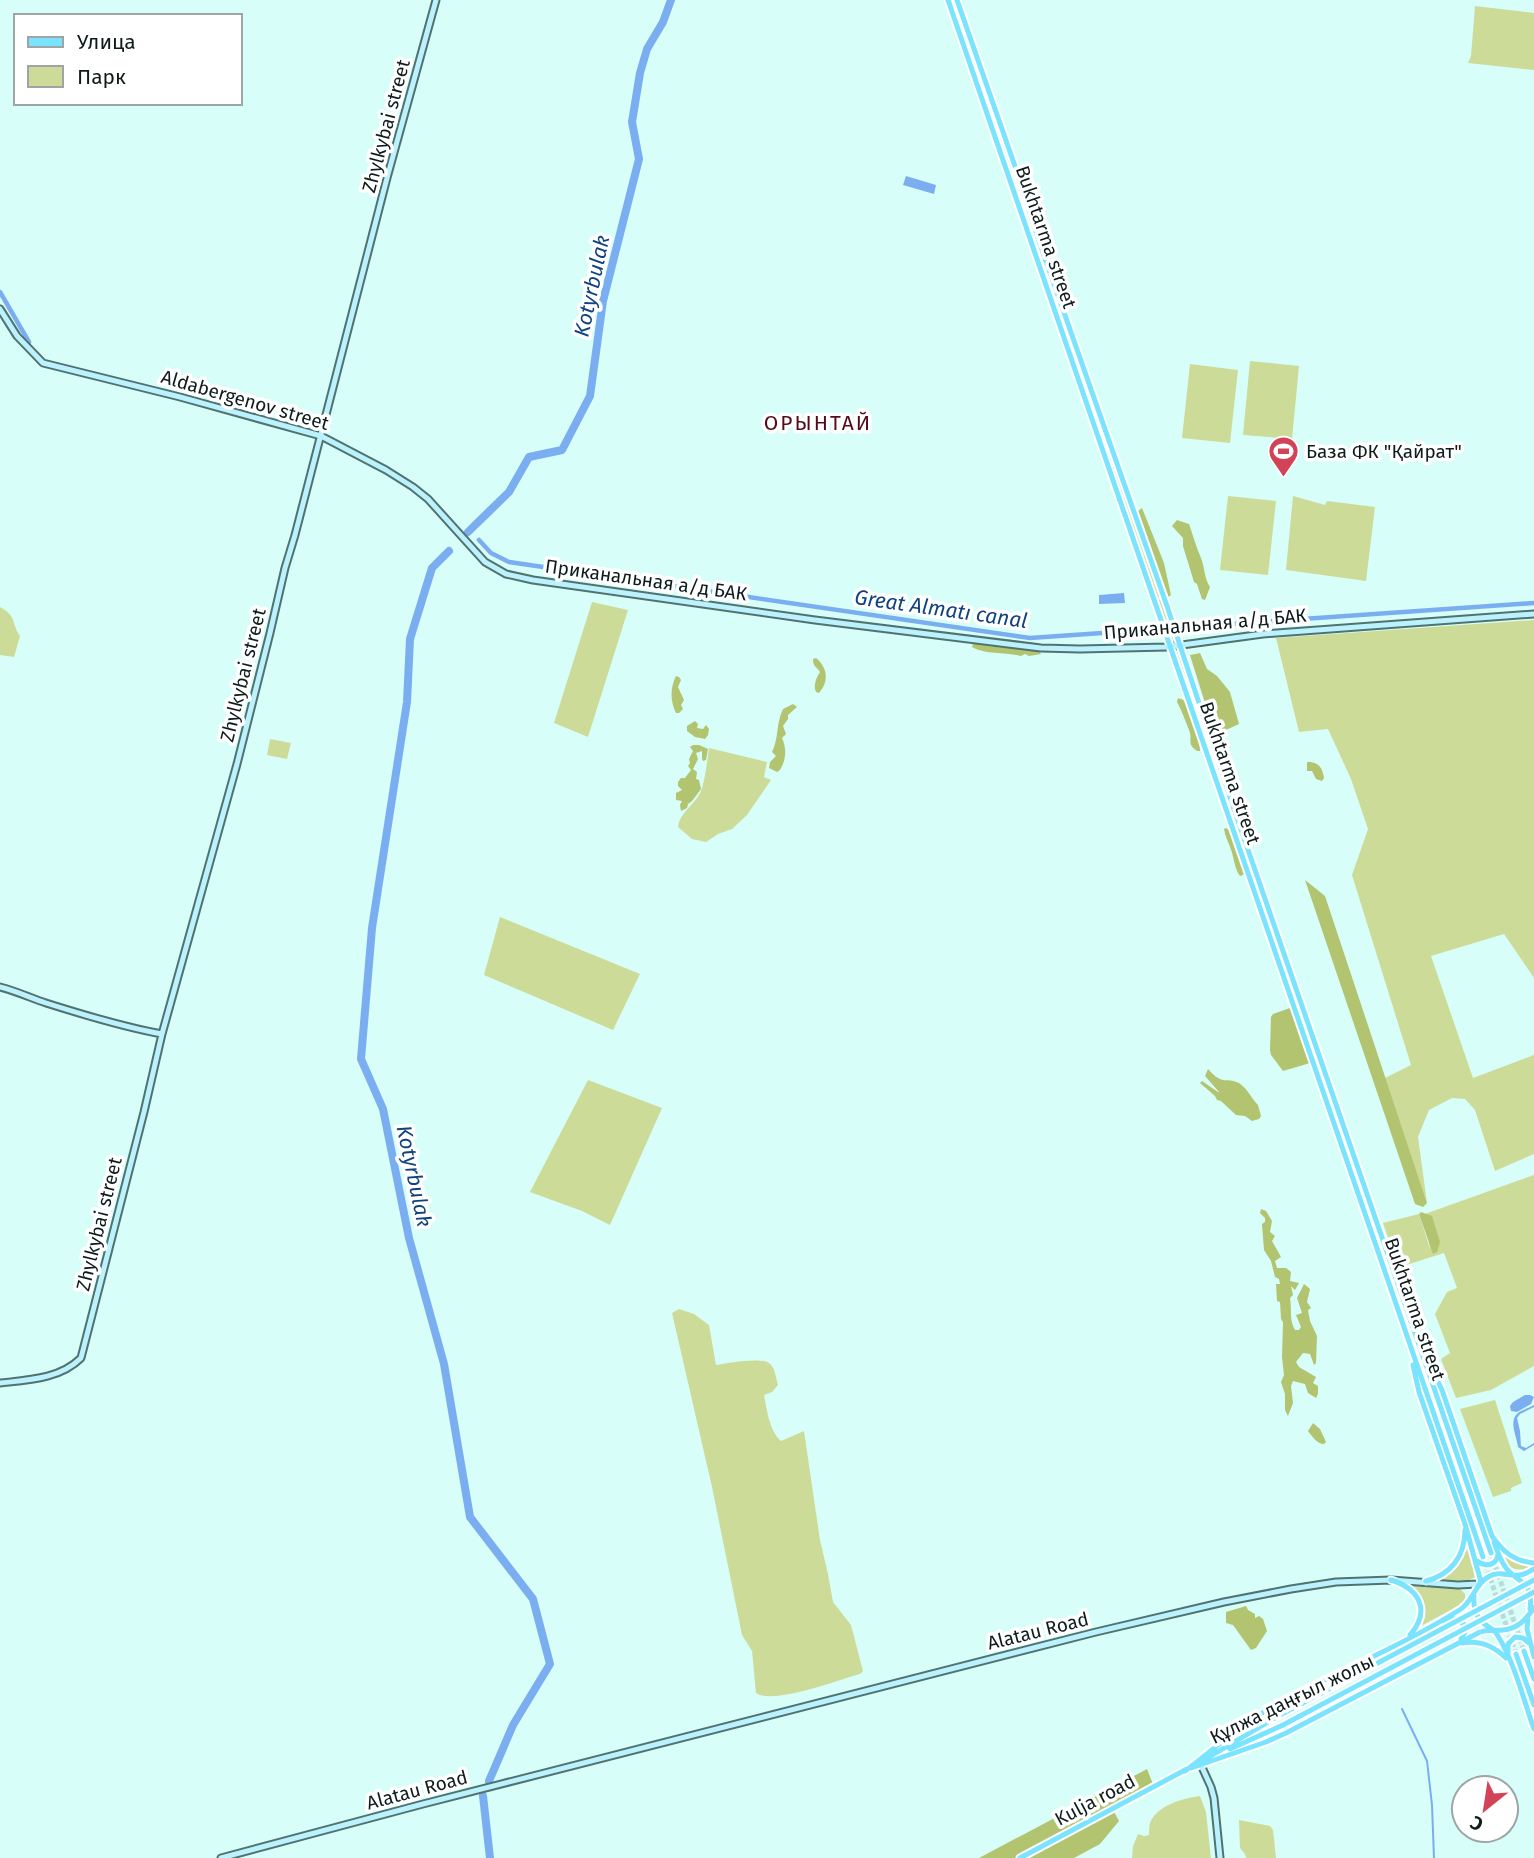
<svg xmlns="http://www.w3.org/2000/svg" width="1534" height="1858" font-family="'Fira Sans',sans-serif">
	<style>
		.green { fill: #ccdc98 }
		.forest { fill: #b2c46f }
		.water { fill: #7aaef1 }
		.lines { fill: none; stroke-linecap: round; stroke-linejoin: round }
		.stream { stroke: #7aaef1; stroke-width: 2 }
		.canal { stroke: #7aaef1; stroke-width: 4.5 }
		.river { stroke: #7aaef1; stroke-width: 8 }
		.primary-tunnel { stroke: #b9dcd8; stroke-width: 5; stroke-dasharray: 5 2.5; stroke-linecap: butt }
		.secondary-casing { stroke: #50736f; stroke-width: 9 }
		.primary-casing { stroke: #fff; stroke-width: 9 }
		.secondary { stroke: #bcf1fe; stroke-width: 5 }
		.primary { stroke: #7ae3fe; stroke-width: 5 }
		.primary-bridge-casing { stroke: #fff; stroke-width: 9; stroke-linecap: butt }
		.primary-bridge { stroke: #7ae3fe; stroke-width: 5 }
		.labels { text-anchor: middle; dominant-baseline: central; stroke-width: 7; stroke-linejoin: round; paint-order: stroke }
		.street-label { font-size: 19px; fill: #0e1c1b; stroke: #fff }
		.poi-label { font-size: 19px; fill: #0e1c1b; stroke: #fff; text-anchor: start }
		.water-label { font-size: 21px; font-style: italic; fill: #0f427e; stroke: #fff }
		.neighbourhood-label { font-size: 21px; letter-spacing: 2px; fill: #530d1a; stroke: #fff }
	</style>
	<rect width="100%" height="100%" fill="#d7fef9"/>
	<path class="green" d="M952,0H954L1011,166V170Z
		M1475,6L1534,13V70L1468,63L1471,56Z
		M1061,312L1160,597L1157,598L1059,315Z
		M1250,361L1299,366L1292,439L1243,435Z
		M1190,364L1238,370L1230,443L1182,438Z
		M1228,496L1276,501L1268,575L1220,570Z
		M1293,496L1325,505L1327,501L1375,507L1366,581L1286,570Z
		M1161,599L1183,663L1207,738L1158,600Z
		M592,602L628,610L588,737L554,723Z
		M0,607C17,616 11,623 20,636L14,657L0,655Z
		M1534,620V978L1504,934L1431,956L1473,1078L1534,1055V1154L1495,1171L1475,1110L1465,1099L1452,1098L1429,1110L1418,1137L1427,1203L1385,1078L1411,1065L1352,875L1368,829L1351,779L1328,729L1299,732L1276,638Z
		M270,739L291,743L287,759L267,755Z
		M1209,745L1211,747L1244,848L1208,747Z
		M709,748L767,762L764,777L771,780L747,815L732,829L718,834L706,842L692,839L678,827C680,811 698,803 702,788C706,775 707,761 709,748Z
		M1247,854L1362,1186L1361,1189L1359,1187L1246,856Z
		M500,917L640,974L613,1030L484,975Z
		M588,1080L662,1108L610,1225L582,1211L530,1192Z
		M1534,1175V1366L1491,1390L1456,1398L1441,1359L1450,1353L1435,1314L1447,1292L1457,1288L1444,1253L1403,1266L1399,1269L1383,1223L1419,1214L1430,1249L1425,1214Z
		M1385,1256L1387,1258L1411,1327L1408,1328L1383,1257Z
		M679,1309L694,1314L709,1325L716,1365C727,1363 761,1357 769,1363C775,1367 776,1378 778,1385L772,1392L764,1395C767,1410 769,1430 781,1441L804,1431L820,1540L828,1574L833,1602L851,1625L863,1671L860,1674C838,1680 773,1705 756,1693L752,1651L742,1635L712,1487L672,1313Z
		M1495,1400L1522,1483L1511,1488V1491L1493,1497L1460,1409Z
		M1467,1538L1476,1573L1475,1577L1467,1581L1436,1580C1454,1570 1463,1558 1467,1538Z
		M1497,1546L1502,1551L1534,1566C1511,1575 1506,1566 1497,1546Z
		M1408,1585L1460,1589L1465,1594V1601L1462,1604L1419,1627C1426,1608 1421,1598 1408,1585Z
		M1200,1796L1206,1812L1211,1858H1132L1133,1846L1138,1834L1144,1836L1149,1835C1149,1831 1149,1827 1150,1823C1157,1805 1184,1798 1200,1796Z
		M1239,1820L1270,1826L1273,1830L1276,1858H1246L1245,1854L1240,1848Z"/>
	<path class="forest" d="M1142,508L1164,563L1171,595L1167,598L1164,594L1136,515L1138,511Z
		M1177,520L1189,524C1193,535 1196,547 1201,558C1205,568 1204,578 1210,587L1205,600L1202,599L1197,584L1194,582L1183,546V538L1172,526Z
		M978,643L1023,650H1038L1041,654L1029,656L1025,654L1021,656C1006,652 986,655 972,647L973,644Z
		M1200,653L1207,669L1217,676L1230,692L1239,724L1215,735L1190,655Z
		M816,658C828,668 829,682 819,693L816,692C813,686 816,678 820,672C816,666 813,667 813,659Z
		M676,676L679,677L681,680L678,687L684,700L681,705L683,709L679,713H676C670,701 670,688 676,676Z
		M1178,698C1183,700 1184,699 1187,705C1192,712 1201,743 1200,751H1197C1186,743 1193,740 1189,730C1185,720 1182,711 1177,702Z
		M793,704L797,707L788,715V719L783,726L786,734L782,738C787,749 786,760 780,770L777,772L769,768L770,762L776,756L772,752C779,738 776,723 783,709Z
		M695,721L698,724L697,728L703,729L706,725L709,729L708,735L705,739L695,737L687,731V726Z
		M693,745H699L708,749L706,760L703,761L702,759V751L696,753L698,759L693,769L697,772L696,779L699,780L701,789L692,801L688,804L687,808L681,811L680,805L682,801L676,800V793L682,790L678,786V782L681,778H685L691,770L688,766L690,763L689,759L693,751L690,747Z
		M1307,762C1319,762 1322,767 1324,778L1322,781L1316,779L1312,771H1307Z
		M1226,828L1229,830L1245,873L1243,875L1240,876C1234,868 1234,856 1230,847C1228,841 1225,836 1224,829Z
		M1305,880L1325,896L1427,1203L1423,1207L1415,1204Z
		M1290,1008L1310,1063L1283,1071L1271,1055L1270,1050L1271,1017L1273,1014Z
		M1208,1069C1224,1087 1225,1076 1239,1083C1248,1089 1251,1098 1258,1105L1261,1116L1259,1119L1252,1121L1245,1116L1236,1115L1221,1101L1217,1100L1215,1096L1200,1083L1202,1081L1218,1092H1219L1205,1076Z
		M1261,1209L1266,1211L1272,1221L1270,1232L1275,1236L1272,1241L1281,1257L1275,1261L1277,1268H1286L1291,1272L1290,1281L1299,1283L1295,1290L1291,1286L1293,1295L1290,1298C1292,1310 1289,1320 1295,1330H1299L1301,1327L1296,1315L1302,1313L1297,1298L1304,1284L1310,1289L1307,1302L1311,1308L1308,1310L1310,1321L1317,1336L1316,1363L1314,1365L1310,1354L1303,1353L1296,1362L1299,1367L1316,1377L1313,1383L1318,1386V1394L1316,1398L1308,1393L1305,1384L1293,1381L1291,1386L1293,1403L1288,1416L1285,1410V1394L1281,1382L1284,1375L1282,1357L1283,1322L1281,1319L1280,1302L1277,1301L1276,1284H1280L1279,1279L1275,1277L1271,1261L1264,1250L1262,1224L1265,1222V1218L1260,1213Z
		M1421,1212L1432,1216L1440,1242L1437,1252L1433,1254L1419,1214Z
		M1313,1423L1320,1429L1326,1442L1324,1444C1317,1444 1312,1436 1308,1431Z
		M1246,1606L1248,1610L1255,1614V1618L1259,1616L1263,1619L1267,1631L1256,1648L1251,1650L1233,1625L1226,1623V1612Z
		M1147,1769L1153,1784L1015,1858H979Z
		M1114,1812L1119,1821L1100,1844L1074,1858H1029Z"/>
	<path class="water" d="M906,176L936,185L934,194L903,185Z
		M1124,593L1125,603L1099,604V595Z
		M1525,1395H1530L1534,1397L1531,1404L1517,1412L1511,1411L1510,1406L1513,1402Z
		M1534,1405V1407L1520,1414L1517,1418L1520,1431L1521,1446L1526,1448L1534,1443V1445L1524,1451L1518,1447C1517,1437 1508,1421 1518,1413C1522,1410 1529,1408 1534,1405Z"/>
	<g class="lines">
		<path class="stream" d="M1402,1709L1427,1761L1432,1805L1434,1858"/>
		<path class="canal" d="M0,292L29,342
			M479,540L491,553L509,562L1030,638L1534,603"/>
		<path class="river" d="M468,532L509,492L529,457L562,450L590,396L603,301L639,159L632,122L640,73L647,49L663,22L671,0
			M449,551L432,568L410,639L407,702L372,928L361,1059L383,1109L409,1238L444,1364L470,1517L533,1599L550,1664L513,1725L489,1781
			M483,1796L490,1858"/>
		<path class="primary-tunnel" d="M1491,1553L1524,1651
			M1483,1557L1516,1654"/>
		<defs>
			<path id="secondary" d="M0,309L17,336L43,363L180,397L321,436L386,470L413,487L428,499L485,562L506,574L533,580L815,620L1041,648L1080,649L1167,647L1263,634L1534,614
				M0,987C16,991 31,998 46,1003C84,1015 123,1027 162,1034
				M0,1383C28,1380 60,1379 81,1358L144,1112L162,1034L237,764L270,633L285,568L295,535L387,178L436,0
				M1201,1765L1211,1787L1214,1798L1220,1858
				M221,1858L423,1804L1096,1632L1224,1602L1291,1589L1336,1582L1391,1580L1458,1585L1478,1584L1481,1582"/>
			<path id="primary" d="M948,0L1483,1557
				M957,0L1017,172L1040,244L1167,606L1235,812L1491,1553
				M1427,1358L1442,1390L1492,1536C1503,1552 1514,1561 1534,1563
				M1413,1365L1419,1392L1465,1524L1481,1582
				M1494,1542C1497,1551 1500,1560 1506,1568C1519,1584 1534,1582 1530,1609
				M1477,1561C1486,1568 1497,1565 1498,1554
				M1391,1580C1420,1589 1431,1611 1410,1635
				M1426,1581C1450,1575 1465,1557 1465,1530
				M1474,1596C1473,1607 1476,1619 1486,1625C1491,1629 1495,1630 1498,1636C1515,1664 1523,1698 1534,1729
				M1528,1619L1527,1629L1534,1657
				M1443,1621L1455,1619L1464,1624L1465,1632L1461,1639
				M1462,1643C1479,1640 1494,1646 1506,1658
				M1524,1651L1534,1679
				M1508,1653V1644L1515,1637L1523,1638L1529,1643
				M1516,1654L1534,1705
				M1230,1749L1283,1725
				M1202,1761L1278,1716
				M1191,1768L1266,1742L1286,1733L1480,1632C1489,1629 1494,1631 1503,1630C1518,1629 1526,1619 1534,1608
				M1185,1771C1213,1750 1240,1725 1271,1708C1333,1673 1401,1647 1461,1609C1473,1601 1475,1584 1488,1577C1500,1570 1508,1577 1519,1575C1525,1575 1530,1571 1534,1569
				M1020,1858L1187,1769"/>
		</defs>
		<use href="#secondary" class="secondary-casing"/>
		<use href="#primary" class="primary-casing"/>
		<use href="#secondary" class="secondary"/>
		<use href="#primary" class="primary"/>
		<defs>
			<path id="primary-bridge" d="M1278,1716L1534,1580
				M1283,1725L1534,1592"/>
		</defs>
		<use href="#primary-bridge" class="primary-bridge-casing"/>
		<use href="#primary-bridge" class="primary-bridge"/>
	</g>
	<defs>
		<symbol id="stadium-pin" viewBox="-11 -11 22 30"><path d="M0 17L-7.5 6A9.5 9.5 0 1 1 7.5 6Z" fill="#d34357" stroke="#fff"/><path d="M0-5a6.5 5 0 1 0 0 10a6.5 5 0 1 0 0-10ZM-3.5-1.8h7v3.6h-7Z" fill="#fff"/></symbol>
	</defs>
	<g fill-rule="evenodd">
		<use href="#stadium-pin" x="1266" y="434" width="35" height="47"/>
	</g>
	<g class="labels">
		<g class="street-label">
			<text transform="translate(386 126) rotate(-75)">Zhylkybai street</text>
			<text transform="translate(1046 237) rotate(71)">Bukhtarma street</text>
			<text transform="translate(245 400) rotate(16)">Aldabergenov street</text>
			<text transform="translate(646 580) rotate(8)">Приканальная а/д БАК</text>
			<text transform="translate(1205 624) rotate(-5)">Приканальная а/д БАК</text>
			<text transform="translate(243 675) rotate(-76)">Zhylkybai street</text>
			<text transform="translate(1230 773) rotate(71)">Bukhtarma street</text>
			<text transform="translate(99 1224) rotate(-76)">Zhylkybai street</text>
			<text transform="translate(1415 1309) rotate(71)">Bukhtarma street</text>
			<text transform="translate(1038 1631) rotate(-14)">Alatau Road</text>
			<text transform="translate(1292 1699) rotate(-26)">Құлжа даңғыл жолы</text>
			<text transform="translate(417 1790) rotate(-15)">Alatau Road</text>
			<text transform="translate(1095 1800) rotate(-28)">Kulja road</text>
		</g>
		<g class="poi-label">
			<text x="1306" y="451">База ФК "Қайрат"</text>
		</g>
		<g class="water-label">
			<text transform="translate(592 286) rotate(-78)">Kotyrbulak</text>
			<text transform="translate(941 609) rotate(8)">Great Almatı canal</text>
			<text transform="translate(414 1176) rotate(78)">Kotyrbulak</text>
		</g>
		<g class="neighbourhood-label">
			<text x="818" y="423">ОРЫНТАЙ</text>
		</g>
	</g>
	<rect x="14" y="14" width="228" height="91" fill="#ffffff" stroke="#9fa4a4" stroke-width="2"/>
	<rect x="28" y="37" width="35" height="10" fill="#7ae3fe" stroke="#9fa4a4" stroke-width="2"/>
	<text x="77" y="49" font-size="21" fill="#0e1c1b">Улица</text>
	<rect x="28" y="66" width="35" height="21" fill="#ccdc98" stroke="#9fa4a4" stroke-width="2"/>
	<text x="77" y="84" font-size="21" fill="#0e1c1b">Парк</text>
	<g transform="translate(1485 1809) rotate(210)"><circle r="33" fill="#ffffff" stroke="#9fa4a4" stroke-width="2"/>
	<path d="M0-5L12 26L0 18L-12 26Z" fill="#d34357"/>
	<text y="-10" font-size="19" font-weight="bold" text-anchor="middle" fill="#0e1c1b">С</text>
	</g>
</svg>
